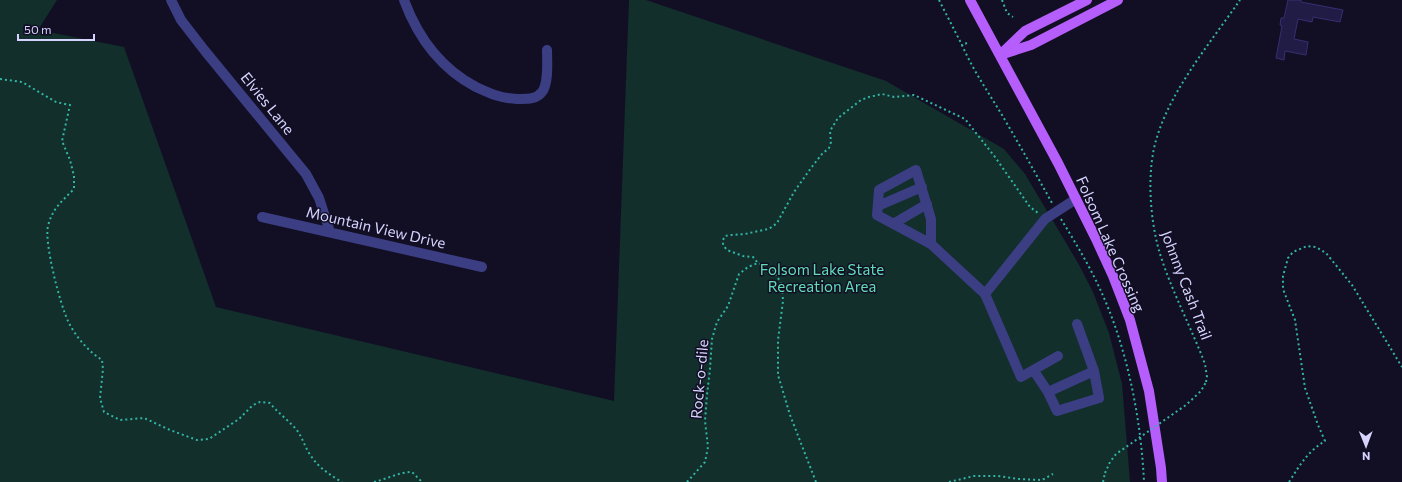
<svg xmlns="http://www.w3.org/2000/svg" width="1402" height="482" font-family="Commissioner,sans-serif">
	<style>
		.green { fill: #122f2c }
		.building { fill: #211c46; stroke: #372e71 }
		.lines { fill: none; stroke-linecap: round; stroke-linejoin: round }
		.path { stroke: #32b5a4; stroke-width: 2; stroke-dasharray: 2 3; stroke-linecap: butt }
		.minor { stroke: #3b3e83; stroke-width: 10 }
		.major { stroke: #b65efc; stroke-width: 10 }
		.path-bridge { stroke: #32b5a4; stroke-width: 2; stroke-dasharray: 2 3; stroke-linecap: butt }
		.labels { text-anchor: middle; dominant-baseline: central; stroke-width: 3; stroke-linejoin: round; paint-order: stroke }
		.street-label { font-size: 15px; fill: #d6d4fe; stroke: #120f25 }
		.park-label { font-size: 15px; fill: #61ddb6; stroke: #120f25 }
	</style>
	<rect width="100%" height="100%" fill="#120f25"/>
	<path class="green" d="M0,0H57L38,30L124,47L216,307L614,401L629,0H646L886,81L1004,149L1025,174L1078,263L1093,292L1109,333L1122,384L1130,482H0Z"/>
	<path class="building" d="M1288,0H1301V2L1343,10L1340,22L1313,17L1312,22L1298,19L1294,39L1308,42L1306,55L1285,51L1284,60L1276,58L1282,26L1280,25L1281,18H1284Z"/>
	<g class="lines">
		<path class="path" d="M939,0L962,45
			M1002,0L1007,13L1013,17
			M967,43L962,45C973,70 988,92 1002,115C1019,144 1036,174 1052,203
			M0,79L22,82L56,102L70,105L62,141L70,160L74,176V189C62,201 52,209 48,226C44,243 60,304 68,321C75,336 88,351 102,360L103,369L100,398L104,412L120,420L144,418L170,430L197,440L209,439L239,419L253,405L260,402L270,403C278,413 288,420 296,429C303,438 305,448 311,456C319,468 330,475 342,482
			M1061,219C1075,242 1089,265 1100,289C1127,347 1141,418 1144,482
			M1206,382L1207,377L1205,364C1191,327 1172,292 1160,254C1150,221 1146,171 1157,137C1172,88 1211,42 1240,0
			M374,482C387,479 399,472 412,472L422,482
			M687,482L705,462L708,447L705,421L707,395L710,369L712,339L717,322L728,306L739,274L748,267L758,263
			M816,482L790,415L778,375V340L783,301L782,285L773,269L758,263L753,257L743,256L727,250L723,245V240L725,236L731,235L745,234L768,229L772,227L777,223L794,192L811,168L822,154L829,148L831,142L830,131L838,118L861,100L869,97L882,94L894,97L914,95L965,119L995,157L1030,207L1038,213
			M949,482L974,476H998L1018,479L1042,480L1053,474
			M1103,482L1105,473
			M1289,482C1300,465 1307,452 1325,441L1318,425L1305,388L1295,320L1283,289V276L1288,258L1293,252L1307,246L1316,247L1326,253L1352,285L1402,367"/>
		<path class="minor" d="M171,0L181,20L205,51L306,174L319,198L330,232
			M404,0C418,38 440,68 476,87C491,94 500,98 517,99C526,99 536,100 542,92C549,83 547,61 547,50
			M878,206L922,187
			M262,217L482,267
			M893,224L927,204
			M931,244V219L916,170L879,190L877,215L931,244L985,294
			M1058,356L1021,377L985,294L1045,219L1076,199
			M1034,371L1048,392L1094,371L1077,324
			M1048,392L1057,411L1099,398L1094,371"/>
		<path class="major" d="M970,0L1058,163L1096,239L1113,276L1130,320L1149,391L1161,468L1162,482
			M1002,53L1025,31L1087,0
			M1000,55L1031,45L1118,0"/>
		<path class="path-bridge" d="M1105,473L1110,462L1116,454L1186,405L1201,391L1206,382"/>
	</g>
	<g class="labels">
		<g class="street-label">
			<text transform="translate(268 103) rotate(51)">Elvies Lane</text>
			<text transform="translate(376 227) rotate(13)">Mountain View Drive</text>
			<text transform="translate(1111 244) rotate(66)">Folsom Lake Crossing</text>
			<text transform="translate(1187 285) rotate(69)">Johnny Cash Trail</text>
			<text transform="translate(699 379) rotate(-85)">Rock-o-dile</text>
		</g>
		<g class="park-label">
			<text x="822" y="269">Folsom Lake State<tspan x="822" dy="17">Recreation Area</tspan></text>
		</g>
	</g>
	<g transform="translate(1366 446) rotate(179)" stroke="#120f25" stroke-width="3" paint-order="stroke">
	<path d="M0-3L7 15L0 10L-7 15Z" fill="#d6d4fe"/>
	<text y="-6" font-size="11" font-weight="bold" text-anchor="middle" fill="#d6d4fe">N</text>
	</g>
	<path d="M18 34v6h76v-6" fill="none" stroke="#d6d4fe" stroke-width="2"/>
	<text x="24" y="34" font-size="12" fill="#d6d4fe" stroke="#120f25" stroke-width="3" paint-order="stroke">50 m</text>
</svg>
